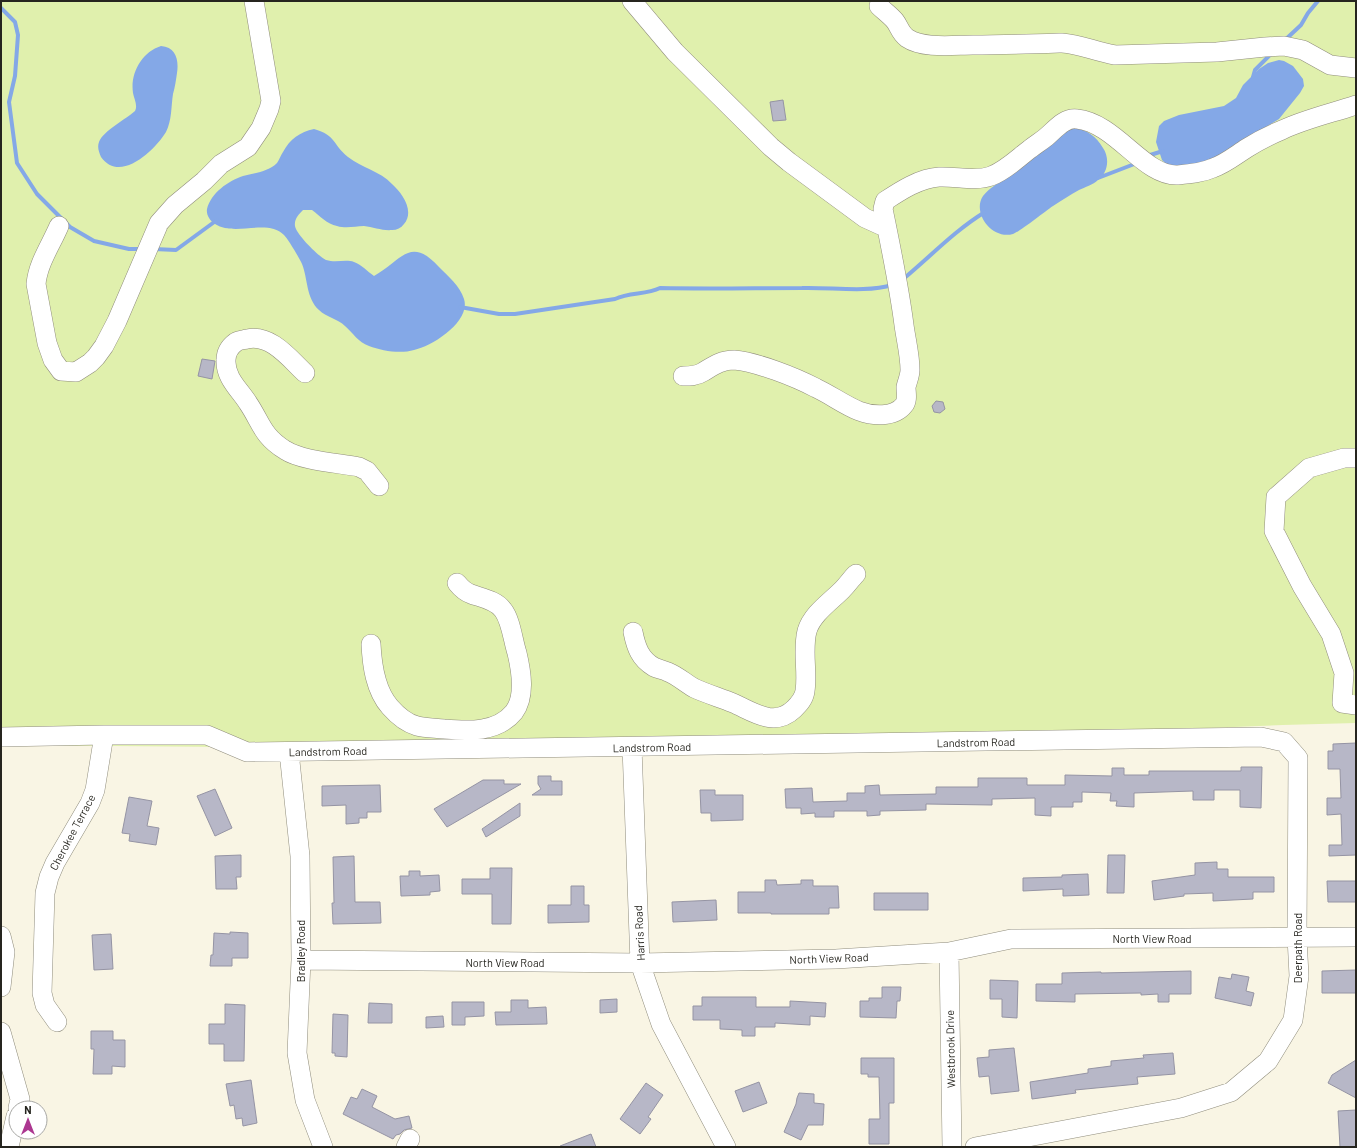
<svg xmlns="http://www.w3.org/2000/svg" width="1357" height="1148" font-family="Barlow,sans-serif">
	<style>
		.green { fill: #e0f0ad }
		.water { fill: #84a8e7 }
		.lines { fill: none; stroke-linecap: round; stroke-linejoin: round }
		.stream { stroke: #84a8e7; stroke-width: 4 }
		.building { fill: #b7b7c7; stroke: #9594a4 }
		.minor-casing { stroke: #908d7d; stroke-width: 20 }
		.minor { stroke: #fff; stroke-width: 19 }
		.labels { text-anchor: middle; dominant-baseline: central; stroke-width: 4; stroke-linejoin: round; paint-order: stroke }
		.street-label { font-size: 11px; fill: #26251f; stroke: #fff }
	</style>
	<rect width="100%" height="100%" fill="#f9f5e4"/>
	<path class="green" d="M1,1H1356V723L1283,725L772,745L326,748L1,745Z"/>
	<path class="water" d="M161,46C176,47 179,60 177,73C176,80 175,87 173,94C171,107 172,120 166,132C155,150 120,184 101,157C99,152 97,147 99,142C103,131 126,119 135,111C138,105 134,99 133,93C130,73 142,52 161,46Z
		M1279,60L1284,61L1293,66L1303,79L1304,86L1300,93L1279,119L1217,157L1204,163L1179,168L1166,164L1162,160L1156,142L1159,126L1164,121L1179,115L1224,106L1236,98L1243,85L1259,69L1268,63Z
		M1074,127C1088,131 1095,135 1103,148C1110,158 1108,173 1098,180C1093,185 1085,187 1079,190C1070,195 1062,200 1053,206C1044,212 1021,231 1013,234C991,240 972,212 983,196C989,188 999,183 1007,177C1028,161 1050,146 1070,129Z
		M314,129C336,135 333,145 348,157C362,168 380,171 392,184C402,193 415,211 404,224C401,228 397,230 392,230C383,231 373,227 364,226C355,226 347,229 337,226C327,224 320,216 312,210H303C299,214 294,219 295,226C296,234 318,256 326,260C336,263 346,259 354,262C362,265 367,271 374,276C401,261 410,235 439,267C448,276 460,286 464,299C471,321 433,346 414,350C401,354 382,351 369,346C358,342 353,333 345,326C338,319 326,317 319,310C306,298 308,279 302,264C300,259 288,239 284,235C267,218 236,237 215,224C210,221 206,215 207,209C211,193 228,181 243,176C254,173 268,172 277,163C279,160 281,155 283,152C290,139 300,132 314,129Z"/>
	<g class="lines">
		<path class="stream" d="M1,8L15,22L18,35L15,76L9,102L17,163L37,194L70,227L94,241L129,249H143
			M1285,40L1301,25L1308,13L1318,1
			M1253,77L1255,70L1272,53
			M1147,156L1163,151
			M1098,178L1137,163
			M154,249L176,250L217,220
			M902,280C930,257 954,231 985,212
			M460,307L499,314H515L615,299C630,292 646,295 660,288C708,289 755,288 802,288C832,287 864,293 893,285"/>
	</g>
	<path class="building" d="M783,100L786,120L773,121L770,102Z
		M202,359L215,361L212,379L198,376Z
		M936,401L943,402L945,409L940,413L934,412L932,406Z
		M1356,743V855L1329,856V845H1342L1341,814L1327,815V798H1341L1340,769H1328V751H1333V744Z
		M1241,767H1262L1261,808L1240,807V790H1214V800H1193V791L1134,793V807L1116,806L1117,801H1110L1111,793L1082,792V802H1073V807H1051V816L1035,815V798L992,799V805L926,804V810L880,811V815L867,816V811H834V817H815V813L801,814V808H786L785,789L812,788L813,802L847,801V793H865V786L879,785L880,795L936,794V787H978V778H1027V785H1065V775L1112,776V768H1124V775H1149V771H1241Z
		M538,776H551V781H562V795H532L541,789L538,784Z
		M483,780H504V784H521L447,827L434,809Z
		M380,785L381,812H367V818H359V823L346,824V805L322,806V786Z
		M215,789L232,828L215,836L197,796Z
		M700,790H715V795H743V820L711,821V813H701Z
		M129,797L152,801L147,826L159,828L156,845L129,841L130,834L122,833Z
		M520,803V816L486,837L482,829Z
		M241,855V877H236L237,889H216L215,856Z
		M1108,855H1125L1124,893H1107Z
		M354,856L355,902H380L381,923L333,924L332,903H334L333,857Z
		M1217,862V869H1228V877H1274V892H1253V899L1213,901V893L1184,894V896L1154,900L1152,881L1195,875V863Z
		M490,868H512L511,924H492V894H462V879H490Z
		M409,871H420V876L439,875L440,891L430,892V895L401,896L400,876H409Z
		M1088,874L1089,895L1063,896V889L1023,891V878L1062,877V875Z
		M765,880H776L777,885L801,884V880H813V886H838L839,908H829V914H771V913H738V892H765Z
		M1327,881H1356V902H1328Z
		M571,886H584V905H589V922L548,923V905H571Z
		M874,893H928V910H874Z
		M716,900L717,920L673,922L672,902Z
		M230,932L248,933V958H232V966H210L211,955H213L214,933L230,934Z
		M111,934L113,969L94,970L92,935Z
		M1356,970V993H1322V971Z
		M1191,971V994H1169V1002H1158V994L1141,995V993L1075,994V1002L1036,1001V984H1062V973L1101,972V973Z
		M1232,974L1249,977L1246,991L1254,993L1251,1006L1215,998L1219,977L1231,979Z
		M990,980L1018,981L1017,1018L1002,1017V999H990Z
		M882,987H901L900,1001H897L896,1018L860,1017V1001H869V998H882Z
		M702,997H756V1007H790V1001L826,1003L825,1017L810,1016V1025L775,1023V1027H755V1036H742V1030L720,1029V1020H693V1006H702Z
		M617,999V1012L600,1013V1000Z
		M511,1000H528V1008L546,1007L547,1024L496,1025L495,1012H511Z
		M452,1002H484V1016L465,1017V1025H452Z
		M369,1003L392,1004V1023H368Z
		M225,1004L245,1005L244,1061H224V1044H209V1024H225Z
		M333,1014L348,1015L347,1057L335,1056V1053H332Z
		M443,1016L444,1027L426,1028V1017Z
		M91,1031H113V1040H125V1067L112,1066V1074H93L94,1049H91Z
		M1014,1048L1019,1091L991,1094L989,1076L979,1077L977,1058L989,1057V1050Z
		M1173,1053L1175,1074L1137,1077L1138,1084L1075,1090L1076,1093L1032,1099L1030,1082L1088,1073V1069L1111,1066V1061L1144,1058L1143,1055Z
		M861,1058H894V1103H889V1144H869V1119H880L879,1077H868V1074H861Z
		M1356,1060V1098L1328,1083L1332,1075Z
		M251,1080L257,1123L243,1126L242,1118L236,1119L234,1105L230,1106L226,1084Z
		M759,1082L767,1103L743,1112L735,1091Z
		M646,1083L663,1095L648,1117L651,1119L640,1134L620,1119Z
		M362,1089L377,1096L372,1107L395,1119L409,1116L412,1128L404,1130L400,1134L396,1135L393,1139L343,1114L351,1097L357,1099Z
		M799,1093L814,1094V1103L824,1104L823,1125H808L801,1140L784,1132L796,1104L797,1098Z
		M1356,1110V1147H1340L1338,1111Z
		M591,1134L596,1147H560V1146Z"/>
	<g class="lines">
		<defs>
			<path id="minor" d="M632,1L675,52L771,147L789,162L865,218L887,228
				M879,6C884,11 890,15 895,21C899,26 900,33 907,38C923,49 954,45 973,45C1003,45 1032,44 1062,43C1080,44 1096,52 1115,55L1217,52L1265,47L1284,46L1303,50L1330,65L1356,68
				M59,226C51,245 38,263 36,284L47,343L53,360L61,371L76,372L90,363L96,357L104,346L117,321L159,223L175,205L204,181L221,164L248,147L261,128L269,109L271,101L254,1
				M305,373C289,358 271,334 247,339C243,340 239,340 236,342C229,347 226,353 226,360C225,378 240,390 248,403C261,422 262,436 285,450C302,461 339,463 359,467L367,471L379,486
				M683,376C690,376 697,376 703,372C713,366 721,360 734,360C757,362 795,377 816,388C831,395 844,405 859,411C872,416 894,418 904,405C908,400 906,393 906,387C907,382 910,376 910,370C910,355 906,340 904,325C899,286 891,248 883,209L885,201C900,191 920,178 939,177C956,176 975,182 991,176C1005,171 1018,158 1030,149C1035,145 1040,142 1045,138C1054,131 1064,117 1077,119C1116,123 1144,177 1178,175C1190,174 1202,173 1213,168C1225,164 1236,155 1247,148C1258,141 1270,135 1282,130C1305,119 1332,113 1356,105
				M1356,458H1344L1309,468L1276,497L1274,531L1302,586L1331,634L1344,673L1342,703L1356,705
				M633,632C636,647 640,659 654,667C658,669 664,670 668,672C678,676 685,683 694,688C707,694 721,698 733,703C754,712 774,728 794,709C799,704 804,699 805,691C808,672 802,651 807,631C812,614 830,602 842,590C847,585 851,579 856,574
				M371,644C372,665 375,690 390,707C397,715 406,723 417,726C425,728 435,728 444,729C468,731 497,733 514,712C526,696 521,670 517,653C513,641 511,620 503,610C496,600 482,598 471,594C465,592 461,588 457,583
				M1,737L104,735H207L247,752L1261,737L1284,742L1298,758L1297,937L1299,976L1293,1020L1268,1061L1231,1092L1181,1108L975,1147
				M632,747L640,963L661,1024L726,1147
				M289,752L300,856L301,960L297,1053L305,1100L323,1147
				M1,936L5,952L1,987
				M949,952L952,1147
				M301,960L640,963L836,959L949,952L1011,939L1356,937
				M57,1022L45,1005L42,993L45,893L49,877L55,863L90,803L95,790L104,735
				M1,1032L20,1099L18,1108
				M9,1147L16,1116
				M406,1147L410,1139"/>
		</defs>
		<use href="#minor" class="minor-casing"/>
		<use href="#minor" class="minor"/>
	</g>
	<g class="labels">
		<g class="street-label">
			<text transform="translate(976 742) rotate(-1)">Landstrom Road</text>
			<text transform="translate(652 747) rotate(-1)">Landstrom Road</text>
			<text transform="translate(328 751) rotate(-1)">Landstrom Road</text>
			<text transform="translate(72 832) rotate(-62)">Cherokee Terrace</text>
			<text transform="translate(639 933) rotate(-93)">Harris Road</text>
			<text x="1152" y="938">North View Road</text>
			<text transform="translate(1297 948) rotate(-90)">Deerpath Road</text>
			<text transform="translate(300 951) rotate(-90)">Bradley Road</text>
			<text transform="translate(829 958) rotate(-2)">North View Road</text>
			<text x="505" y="962">North View Road</text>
			<text transform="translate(950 1049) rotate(-91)">Westbrook Drive</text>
		</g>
	</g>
	<rect width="1357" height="1148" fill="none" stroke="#26251f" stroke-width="4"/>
	<g transform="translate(28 1120)"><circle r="19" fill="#ffffff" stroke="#a8a8a5"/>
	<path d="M0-3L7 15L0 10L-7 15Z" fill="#ac3790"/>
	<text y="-6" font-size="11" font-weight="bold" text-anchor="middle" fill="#26251f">N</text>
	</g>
</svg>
